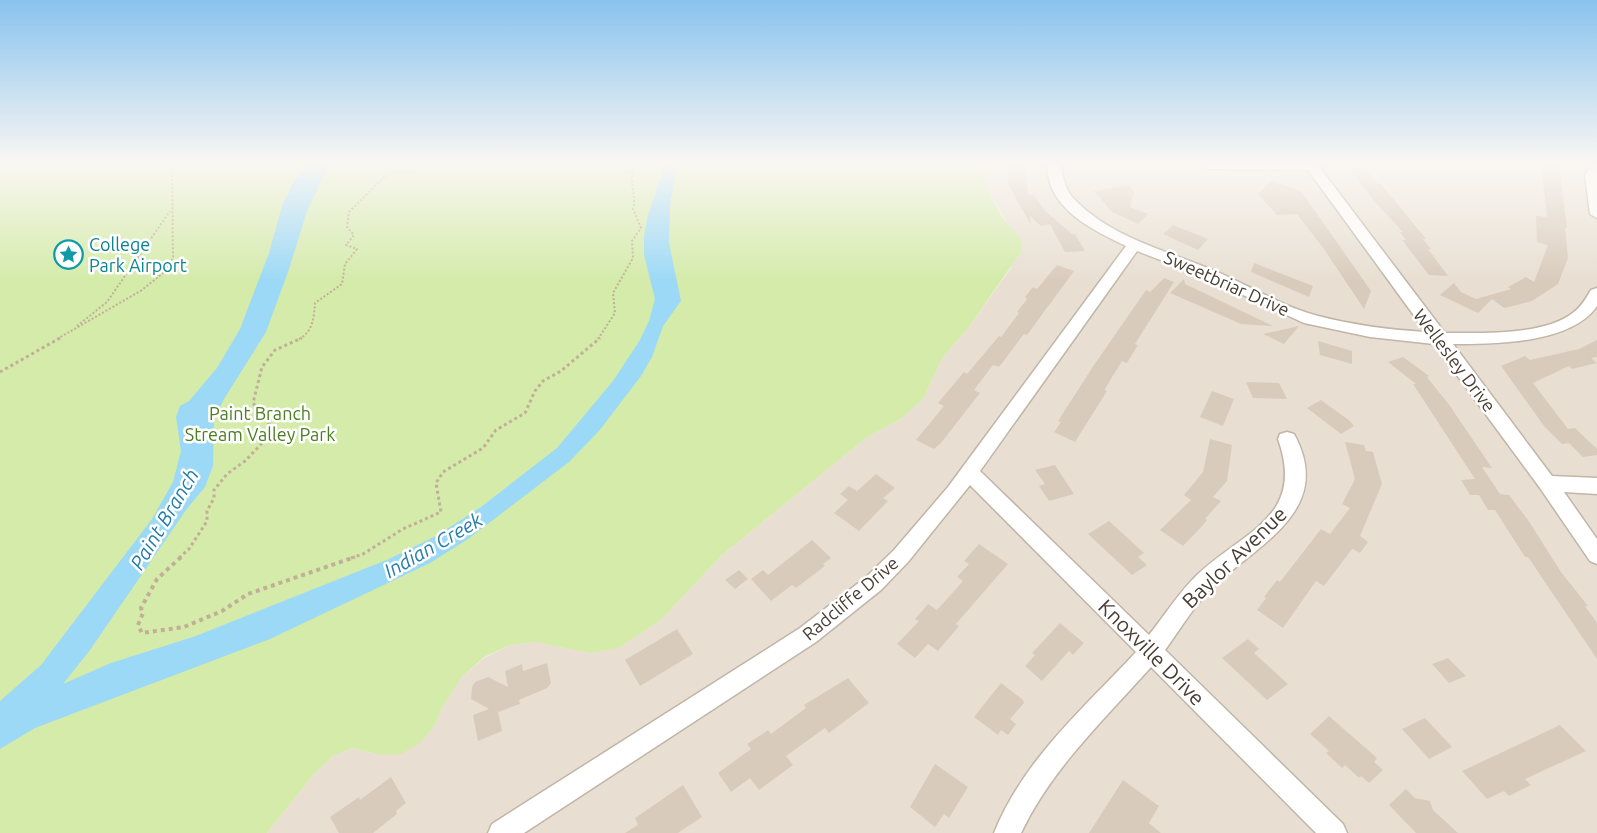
<svg xmlns="http://www.w3.org/2000/svg" width="1597" height="833" font-family="Ubuntu,sans-serif">
	<style>
		.residential { fill: #e8dfd2 }
		.green { fill: #d4ebaa }
		.water { fill: #9cd9f6 }
		.building { fill: #d9cbbc }
		.lines { fill: none; stroke-linecap: round; stroke-linejoin: round }
		.street-casing { stroke: #c0b5a6; stroke-width: 3 }
		.path-far2 { stroke: #c3af97; stroke-width: 2; stroke-dasharray: 2 2; stroke-linecap: butt }
		.path-far1 { stroke: #c3af97; stroke-width: 3; stroke-dasharray: 3 3; stroke-linecap: butt }
		.path { stroke: #c3af97; stroke-width: 4; stroke-dasharray: 4 4; stroke-linecap: butt }
		.street { fill: #fff; fill-rule: evenodd }
		.labels { text-anchor: middle; dominant-baseline: central; stroke-width: 5; stroke-linejoin: round; paint-order: stroke }
		.culture-label { font-size: 18px; fill: #0d838f; stroke: #fff; text-anchor: start }
		.street-label { font-size: 18px; fill: #473d34; stroke: #fff }
		.park-label { font-size: 18px; fill: #4d7d23; stroke: #fff }
		.water-label { font-size: 20px; font-style: italic; fill: #237da9; stroke: #fff }
		.near-street-label { font-size: 21px; fill: #473d34; stroke: #fff }
	</style>
	<rect width="100%" height="100%" fill="#f4eee5"/>
	<path class="residential" d="M984,164H1597V833H267L314,774L333,756L352,748L376,754L435,725L442,708L461,678L484,658L510,645L534,642L591,653L619,648L661,620L722,555L866,438L902,418L923,399L943,357L969,327L1011,268L1018,235L1007,223L991,195L983,172Z"/>
	<path class="green" d="M0,164H985C980,178 998,213 1008,224C1012,229 1017,232 1020,238C1022,243 1021,247 1021,252L969,327L943,357L923,399L902,418L866,438L722,555L661,620L619,648L591,653L534,642L510,645L484,657L461,678L442,708L435,725L420,743L399,755L376,754L352,748L333,756L314,774L267,833H0Z"/>
	<path class="water" d="M307,164H329L307,211L288,272L266,332L224,399L214,419L213,466L205,487L186,510L90,650L63,684L111,663L196,636L389,559L436,536L481,507L557,448L613,381L640,340L649,321L655,299L644,255V236L648,215L663,171L660,164H677L670,206L669,243L681,301L663,326L652,357L641,376L599,431L569,462L468,539L430,563L270,639L35,728L0,749V701L41,665L152,519L173,482L181,451L176,417L180,406L189,401L217,368L240,329L269,253L282,206L292,185Z"/>
	<path class="building" d="M1007,164L1025,165L1028,195H1034L1044,210L1072,234H1075L1085,251L1065,252L1050,224L1041,226L1030,216L1031,225L1008,184Z
		M1541,164H1555L1560,174L1567,228H1565L1568,258L1558,284L1532,301L1517,305L1504,308L1492,299L1478,313L1440,295L1454,283L1461,292L1476,299L1511,289L1508,287L1526,277L1534,282L1548,245L1537,242L1536,216L1547,217Z
		M1348,167L1365,168L1378,184H1381L1426,239H1423L1431,249H1428L1448,276L1429,275L1402,240H1406L1400,232H1403L1375,202Z
		M1272,180L1301,191L1371,291L1364,309L1324,249L1297,214L1277,215L1258,194Z
		M1128,185L1134,192L1130,207L1148,214L1138,224L1112,212L1094,191Z
		M1173,225L1208,239L1198,250L1163,234Z
		M1254,263L1313,286L1309,297L1251,272Z
		M1057,265L1074,271L1027,335L1024,334L999,367L993,365L974,390L980,393L941,443L934,449L916,440L944,406L938,403L964,372L967,374L999,336L1001,337L1019,313L1017,312L1027,299L1025,297L1033,287L1037,289Z
		M1164,278L1174,282L1135,344L1138,345L1127,363L1122,361L1106,387L1105,390L1107,391L1075,442L1054,432L1061,422L1058,421L1094,365L1146,290L1150,292Z
		M1184,279L1185,284L1273,326L1241,324L1170,293Z
		M1299,326L1284,344L1263,334Z
		M1597,340V357L1591,358L1597,363L1572,369L1569,366L1533,383L1568,429L1575,428L1597,449V455L1583,457L1569,443L1562,444L1544,426L1501,366L1525,356L1530,360L1579,349Z
		M1318,341L1352,351V364L1320,355Z
		M1403,357L1429,376L1427,377L1450,406L1492,468L1482,467L1500,494L1509,495L1528,520L1561,572L1588,606H1585L1597,623V659L1528,557H1525L1495,510H1488L1479,495H1470L1461,480L1475,479L1413,384H1416L1388,362Z
		M1246,382L1279,383L1287,399L1253,398Z
		M1212,391L1234,399L1223,426L1200,417Z
		M1321,400L1350,421L1354,426L1341,434L1307,408Z
		M1210,439L1232,445L1227,481L1213,497L1221,501L1205,519L1207,520L1203,525L1183,546L1160,530L1191,500L1184,495L1203,472Z
		M1345,442L1364,445L1366,451L1373,452L1382,484L1360,536L1368,542L1360,553L1352,549L1324,586L1316,581L1283,628L1257,610L1266,598L1264,597L1277,580L1280,582L1321,529L1330,534L1350,508L1342,504L1355,479Z
		M1055,465L1074,494L1049,501L1039,486L1045,484L1035,470Z
		M876,474L895,488L883,498L888,501L859,531L834,513L848,500L840,494L849,486L857,491Z
		M1109,521L1144,553L1138,557L1147,565L1132,575L1088,534Z
		M812,540L831,558L823,564L825,566L796,588L792,585L771,601L751,579L763,570L768,575Z
		M979,544L1008,564L956,624L959,626L938,651L928,644L915,658L897,644L919,621L915,619L928,604L937,610L963,581L957,577L969,564L964,561Z
		M739,570L748,579L735,589L725,580Z
		M1060,623L1084,643L1073,655L1069,651L1042,681L1025,666L1035,655L1032,653Z
		M677,629L693,654L640,686L625,660Z
		M1248,639L1259,649L1254,653L1288,684L1267,700L1222,658Z
		M1448,658L1466,676L1449,683L1432,664Z
		M547,663L551,683L547,688L519,700L520,704L498,712L502,731L478,741L473,715L489,709L471,699L472,687L475,682L488,677L508,687L505,671L522,664L523,671Z
		M848,678L869,703L829,733L825,728L786,756L793,765L759,790L750,778L731,792L718,773L751,749L747,744L768,730L771,734L806,708L804,705Z
		M1001,683L1023,700L1024,703L1010,719L1016,724L1008,735L1001,730L998,735L974,717Z
		M1329,716L1377,758L1374,762L1383,770L1369,783L1361,776L1359,778L1345,765L1342,768L1326,753L1329,751L1310,734Z
		M1425,718L1452,747L1429,759L1402,729Z
		M1560,725L1586,751L1525,779L1531,785L1509,796L1504,791L1487,799L1462,771Z
		M935,764L968,787L949,818L944,814L935,827L910,807Z
		M391,777L406,803L396,811L397,814L373,833H339L330,817L359,797L360,800Z
		M1123,780L1159,806L1149,823L1161,833H1089Z
		M683,785L702,817L678,833H625L638,825L635,818Z
		M1406,789L1415,798L1430,801L1433,810L1458,833H1416L1389,805Z"/>
	<g class="lines">
		<defs>
			<path id="street" d="M1047,164H1061C1063,178 1065,191 1076,201C1115,240 1172,252 1222,274C1253,288 1284,307 1318,316C1353,325 1390,330 1426,332L1308,170L1210,169L1205,168L1204,164H1317L1445,333C1481,333 1545,336 1574,312C1582,306 1586,298 1591,290L1597,288V306C1571,344 1494,344 1453,344L1552,476L1597,478V494L1564,492L1597,539V564L1590,561L1540,488L1434,344L1370,337L1304,323L1197,274L1137,251L980,471L1149,635C1165,615 1179,592 1198,574C1244,531 1306,517 1278,439L1280,434L1287,432L1294,434C1335,509 1260,543 1215,585C1195,604 1181,628 1165,650L1343,824L1347,833H1316L1151,667C1104,720 1052,768 1021,833H994C1024,759 1083,709 1136,652L970,485L908,562L881,590L816,642L524,833H488L492,824L800,628L865,578L894,550L948,487L1126,246C1099,233 1060,215 1050,183C1048,177 1048,170 1047,164Z
				M1592,164H1597V218L1590,214L1585,175Z"/>
		</defs>
		<use href="#street" class="street-casing"/>
		<path class="path-far2" d="M77,326L107,302L170,211
			M57,339L142,290L163,273L173,258L172,164
			M299,339C313,332 314,317 315,303L342,284L345,264L357,249L346,245L354,235L347,227L349,212L382,179L394,172H414L421,164
			M598,339L615,313L613,293L633,258L632,241L641,228L633,209C637,197 629,182 633,167L625,164"/>
		<path class="path-far1" d="M0,372L60,338
			M179,558L189,549L207,521V511L214,498V490L227,474L245,461L267,438L270,425L253,403L262,367L275,350L302,338
			M351,558L363,554L403,529L441,512L436,483L443,472L483,448L496,430L525,413L535,391L543,381L561,371L600,338"/>
		<path class="path" d="M181,557L157,579L141,608L143,613L138,625L142,633L184,627L222,611L248,594L355,557"/>
		<use href="#street" class="street"/>
	</g>
	<linearGradient id="sky" x2="0" y2="1"><stop stop-color="#89c3ee"/><stop offset="0.58" stop-color="#faf7f3"/><stop offset="1" stop-color="#faf7f3" stop-opacity="0"/></linearGradient>
	<rect width="1597" height="281" fill="url(#sky)"/>
	<defs>
		<symbol id="sight-ring" viewBox="-11 -11 22 22"><circle r="9.5" fill="#fff" stroke="#0f9aa8" stroke-width="1.5"/><path d="M0-6L1.8-2.2L6-1.7L2.9 1.2L3.7 5.4L0 3.3L-3.7 5.4L-2.9 1.2L-6-1.7L-1.8-2.2Z" fill="#0f9aa8"/></symbol>
	</defs>
	<g fill-rule="evenodd">
		<use href="#sight-ring" x="52" y="238" width="33" height="33"/>
	</g>
	<g class="labels">
		<g class="culture-label">
			<text x="89" y="244">College<tspan x="89" dy="21">Park Airport</tspan></text>
		</g>
		<g class="street-label">
			<text transform="translate(1227 283) rotate(24)">Sweetbriar Drive</text>
			<text transform="translate(1455 360) rotate(53)">Wellesley Drive</text>
			<text transform="translate(850 598) rotate(-40)">Radcliffe Drive</text>
		</g>
		<g class="park-label">
			<text x="260" y="413">Paint Branch<tspan x="260" dy="21">Stream Valley Park</tspan></text>
		</g>
		<g class="water-label">
			<text transform="translate(164 519) rotate(-59)">Paint Branch</text>
			<text transform="translate(433 545) rotate(-30)">Indian Creek</text>
		</g>
		<g class="near-street-label">
			<text transform="translate(1234 557) rotate(-44)">Baylor Avenue</text>
			<text transform="translate(1152 652) rotate(45)">Knoxville Drive</text>
		</g>
	</g>
</svg>
